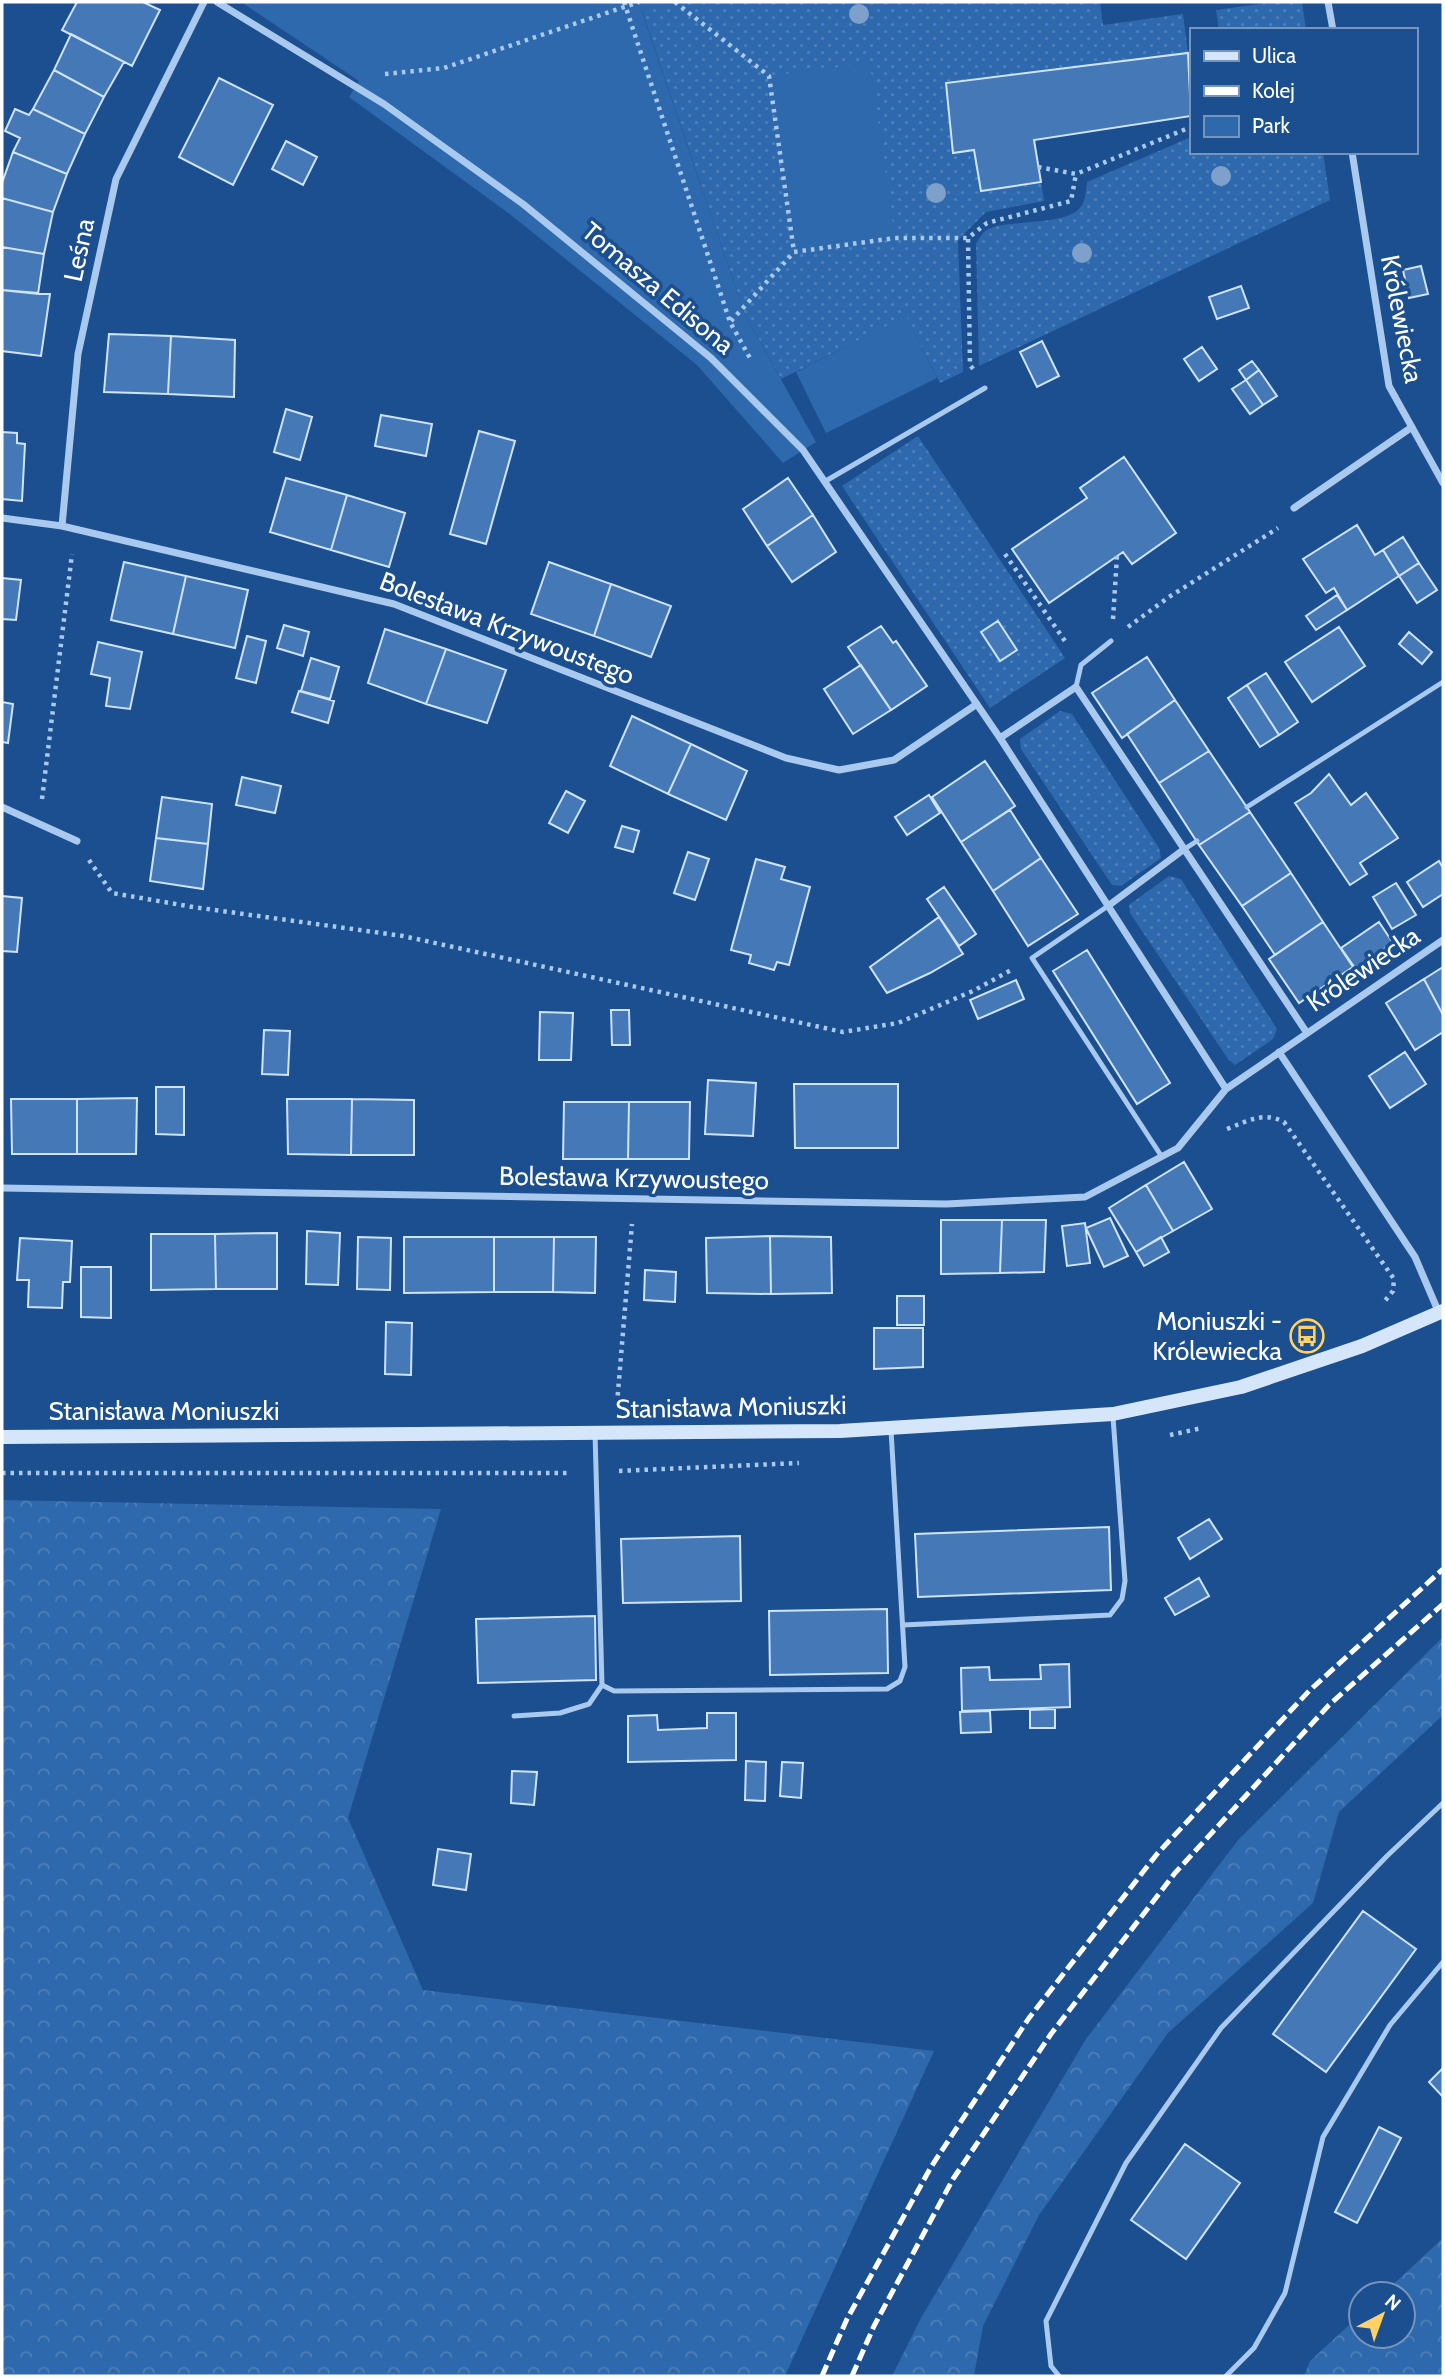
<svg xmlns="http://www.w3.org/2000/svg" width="1445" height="2378" font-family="Cabin,sans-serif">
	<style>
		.grass { fill: url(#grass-dots); fill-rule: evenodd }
		.forest { fill: url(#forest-crowns) }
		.green { fill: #2e69ad }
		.building { fill: #4478b7; stroke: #cfe3fa; stroke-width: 2 }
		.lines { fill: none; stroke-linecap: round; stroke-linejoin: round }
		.path { stroke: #a9c9ee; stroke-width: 4.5; stroke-dasharray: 3.5 5; stroke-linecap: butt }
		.lane { stroke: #a9c9ee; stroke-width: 5 }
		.street { stroke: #a9c9ee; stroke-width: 7 }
		.secondary { stroke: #d6e6fa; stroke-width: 14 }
		.rail { stroke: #fff; stroke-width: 5; stroke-dasharray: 12 5; stroke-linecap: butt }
		.tree { fill: #7ea0ca }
		.labels { text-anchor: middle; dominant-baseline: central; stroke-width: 7; stroke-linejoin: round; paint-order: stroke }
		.street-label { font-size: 26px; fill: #fff; stroke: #1b4f8f }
		.poi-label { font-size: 26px; fill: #fff; stroke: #1b4f8f; text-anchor: end }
	</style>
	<defs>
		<pattern id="grass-dots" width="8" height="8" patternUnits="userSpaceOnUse" patternTransform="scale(1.75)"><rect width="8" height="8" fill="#2e69ad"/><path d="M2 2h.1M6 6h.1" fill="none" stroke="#4d80b9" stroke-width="1.8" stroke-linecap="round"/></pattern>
		<pattern id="forest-crowns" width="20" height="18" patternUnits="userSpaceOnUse" patternTransform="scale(1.75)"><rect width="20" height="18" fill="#2e69ad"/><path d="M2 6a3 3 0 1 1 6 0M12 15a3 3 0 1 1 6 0" fill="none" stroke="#4d80b9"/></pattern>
	</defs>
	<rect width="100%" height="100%" fill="#1b4f8f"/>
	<path class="grass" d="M675,2H1100L1103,25L1183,14L1188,53L946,83L974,150L981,191L1041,182L1044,201L986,212L958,240L963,372L940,383L906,317L781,379L745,315L641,8Z
		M1274,2H1302L1306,30H1219L1216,10Z
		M1191,137V152H1323L1330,200L979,366L976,244C978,240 981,235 985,231C1005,217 1072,229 1083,203C1086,197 1086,188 1087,182Z
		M918,436L1065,658L990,708L842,486ZM998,621L1017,650L1001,661L981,632Z
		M1060,711L1072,714L1159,848L1161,858L1121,886L1112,885L1021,749L1020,739Z
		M1169,876L1181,879L1277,1029L1273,1039L1235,1065L1228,1059L1130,913L1129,905Z"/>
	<path class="forest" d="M2,1500L441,1509L348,1818L423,1990L934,2051L785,2376H2Z
		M1443,1637V1715L1339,1812L1313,1903L1168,2033L1039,2215L983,2326L974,2376H892L921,2318L1086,2039L1239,1839Z
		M1443,2238V2376H1304L1310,2361L1361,2314V2336H1403V2294H1383Z"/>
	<path class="green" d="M241,2H675L641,9L745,315L816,442L783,463L697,365L511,215L349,97L359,81Z
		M870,63L895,238L794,252L769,76Z
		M906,316L937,378L826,433L796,372Z"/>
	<path class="building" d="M77,2H143L160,10L132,66L62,30Z
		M71,34L124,62L104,97L54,70Z
		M1188,53L1191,116L1034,140L1041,182L981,191L974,150L953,153L946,83Z
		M54,70L104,97L85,134L33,109Z
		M219,78L273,105L233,185L179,157Z
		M15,109L29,115L33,109L85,134L67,174L13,152L20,138L5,131Z
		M286,141L317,157L303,185L272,169Z
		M13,152L67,174L53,212L2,198V183Z
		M2,198L53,212L44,254L2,247Z
		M2,247L44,254L38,294L2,290Z
		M1421,266L1428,294L1409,298L1403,270Z
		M1241,286L1249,308L1217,319L1209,297Z
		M2,290L50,294L41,356L2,351Z
		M109,334L171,336L168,394L104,392Z
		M171,336L235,340L234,397L168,394Z
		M1042,341L1059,376L1037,387L1020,352Z
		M1202,347L1217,369L1199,381L1184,359Z
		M1252,361L1259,370L1246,380L1239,370Z
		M1259,370L1277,396L1263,405L1246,380Z
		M1246,380L1263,405L1250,414L1232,389Z
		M286,409L312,417L300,460L274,452Z
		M381,415L432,424L426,456L375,446Z
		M479,431L515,441L486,544L450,534Z
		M2,432L17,433V443L25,444L22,501L2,499Z
		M1124,457L1176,533L1132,564L1123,552L1049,603L1012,549L1087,498L1080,488Z
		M286,478L347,495L331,550L270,532Z
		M788,478L813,515L767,546L743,509Z
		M347,495L405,513L389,567L331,550Z
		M813,515L836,552L792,582L767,546Z
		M1357,525L1375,555L1383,550L1399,576L1347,610L1334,588L1326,593L1303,559Z
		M1403,537L1419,563L1399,576L1383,550Z
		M124,562L186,576L173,634L111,620Z
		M549,562L611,584L594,636L531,614Z
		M1419,563L1437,590L1417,603L1399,576Z
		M186,576L248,590L235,648L173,634Z
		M2,578L21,580L16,620L2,619Z
		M611,584L671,606L651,657L594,636Z
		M1337,595L1347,610L1316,630L1306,616Z
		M998,621L1017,650L1000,661L981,632Z
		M284,625L309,632L303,656L277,648Z
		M881,626L893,643L896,641L927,686L891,710L848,647Z
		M1339,627L1365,666L1312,702L1285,662Z
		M385,629L446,649L426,704L368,683Z
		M1409,632L1432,652L1422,664L1399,644Z
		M247,636L266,641L256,683L236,678Z
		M98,642L142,652L130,709L106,706L110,678L91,674Z
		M446,649L506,670L487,723L426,704Z
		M1147,657L1175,700L1122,738L1092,693Z
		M311,658L339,667L330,699L301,691Z
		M861,665L891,710L853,734L824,689Z
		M1266,673L1298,722L1279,735L1247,685Z
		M1247,685L1279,735L1260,747L1228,698Z
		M299,691L334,701L328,723L292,712Z
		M1175,700L1209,751L1159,783L1127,734Z
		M2,702L13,704L8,743L2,742Z
		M632,716L691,744L668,794L610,766Z
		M691,744L747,771L726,820L668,794Z
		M1209,751L1250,812L1199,845L1159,783Z
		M985,761L1015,806L961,842L932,797Z
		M1329,774L1351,805L1366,793L1398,838L1360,863L1367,874L1350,885L1295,803L1311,793Z
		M242,777L281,786L275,813L236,805Z
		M566,791L585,801L568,833L549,823Z
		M929,795L940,813L907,835L895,817Z
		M162,797L212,804L208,844L156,838Z
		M1010,810L1041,858L993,891L961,842Z
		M1250,812L1291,873L1242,906L1199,845Z
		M622,826L639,831L633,852L615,847Z
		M156,838L208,844L203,889L150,881Z
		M688,852L709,859L695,900L674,893Z
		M1041,858L1078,914L1028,946L993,891Z
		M756,859L785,867L781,879L810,887L789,965L777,962L774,970L749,963L751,955L731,950Z
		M1439,861L1443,868V894L1423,907L1407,882Z
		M1291,873L1323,922L1275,955L1242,906Z
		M1396,883L1416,915L1392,929L1373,897Z
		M944,887L976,934L959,946L927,899Z
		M2,896L22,898L17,952L2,951Z
		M939,917L963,954L930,973L887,993L870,967Z
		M1323,922L1353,967L1299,1003L1269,959Z
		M1379,922L1393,943L1355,968L1341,948Z
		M1087,950L1170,1083L1137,1104L1053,971Z
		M1443,967V1015L1424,979Z
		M1424,979L1443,1015V1032L1415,1050L1386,1003Z
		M1016,980L1024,999L978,1019L970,1000Z
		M611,1010H629L630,1045H612Z
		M540,1012L573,1013L571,1060H539Z
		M264,1030L290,1031L288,1075L262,1074Z
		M1405,1052L1426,1084L1390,1108L1369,1076Z
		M708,1080L756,1083L753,1136L705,1134Z
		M794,1084H898V1148H795Z
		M156,1087H184V1135L156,1134Z
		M137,1098L136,1154H77V1099Z
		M11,1099H77V1154H12Z
		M287,1099H352L351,1155L288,1154Z
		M352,1099L414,1100V1155H351Z
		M564,1102H629L628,1159H563Z
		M629,1102H690L689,1159H628Z
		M1184,1162L1212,1209L1173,1231L1146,1185Z
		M1146,1185L1173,1231L1136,1252L1109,1208Z
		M1110,1218L1128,1256L1104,1267L1086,1228Z
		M941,1220H1002L1000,1273L941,1274Z
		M1002,1220H1046L1044,1272L1000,1273Z
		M1085,1223L1090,1263L1067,1266L1062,1226Z
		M307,1231L340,1233L338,1285L306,1284Z
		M277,1233V1289H216L215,1234Z
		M151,1234H215L216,1289L151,1290Z
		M770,1236L771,1294L707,1293L706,1238Z
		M770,1236L831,1237L832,1293L771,1294Z
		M358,1237L391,1238L390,1290L357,1289Z
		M404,1237H494V1292L404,1293Z
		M494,1237H554L553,1292H494Z
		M554,1237H596L595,1293L553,1292Z
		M1161,1237L1169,1252L1144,1266L1136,1252Z
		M20,1238L72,1241L70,1282H63L62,1308L28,1307L29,1280H17Z
		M81,1267H111V1318L81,1317Z
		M645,1270L676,1272L675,1302L644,1300Z
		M897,1296H924V1325H897Z
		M386,1322L412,1323L411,1375L385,1374Z
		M874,1328H923V1367L874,1369Z
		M1209,1519L1222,1539L1190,1559L1178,1538Z
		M1109,1527L1111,1590L918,1597L915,1534Z
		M740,1536L741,1601L623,1603L621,1539Z
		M1199,1578L1209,1596L1175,1615L1165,1598Z
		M887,1609L888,1673L770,1675L769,1611Z
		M595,1616L596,1680L478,1683L476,1619Z
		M1069,1664L1070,1707L962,1711L961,1668L989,1667L990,1680L1041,1679L1040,1665Z
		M1055,1709V1728H1030V1710Z
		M990,1711L991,1732L961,1733L960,1712Z
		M707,1713H736V1760L628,1762V1716L657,1715L658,1730L707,1728Z
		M746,1761L766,1762L765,1801L745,1800Z
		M782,1762L803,1763L801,1798L780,1796Z
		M512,1771L537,1772L534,1805L511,1803Z
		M438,1849L471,1854L466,1890L433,1885Z
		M1363,1911L1416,1949L1326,2072L1273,2034Z
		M1443,2068V2097L1429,2082Z
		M1379,2127L1401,2138L1357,2223L1335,2212Z
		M1185,2144L1240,2183L1186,2259L1131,2220Z"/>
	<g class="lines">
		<path class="path" d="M624,2L730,322L750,358
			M675,2L769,76L794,252L895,238H968
			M385,74L444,68L639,2
			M1038,167L1076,174L1191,127
			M731,321L794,252
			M973,369L970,365L968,238L987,223L1071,201L1076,174
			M1005,554L1067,644
			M1113,619L1117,556
			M1128,627L1169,597L1278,528
			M42,799L72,554
			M89,860L112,893L193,907L403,936L843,1032L898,1023L973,991L1013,969
			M1227,1129C1248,1121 1263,1111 1284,1122L1394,1279L1393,1291L1384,1302
			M617,1404L632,1224
			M1170,1435L1202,1428
			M619,1471L799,1463
			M2,1473H571"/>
		<path class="lane" d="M824,482L985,388
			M1076,687L1081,665L1111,641
			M1247,807L1443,682
			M1183,850L1197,841
			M1108,906L1032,958L1162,1157
			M903,1625L1110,1615L1122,1599L1125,1581L1113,1417
			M602,1685L614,1691L887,1689L900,1681L905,1667L891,1430
			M514,1716L560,1713L589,1704L602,1685L595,1433
			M1059,2376L1051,2366L1046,2321L1126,2163L1221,2028L1387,1856L1443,1803
			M1226,2376L1254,2348L1285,2293L1323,2137L1390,2025L1443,1962"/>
		<path class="street" d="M217,2L384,104L523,204L711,358L803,450L1000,738L1226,1089
			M1328,2L1333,30
			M1352,152L1389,386L1443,483
			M1294,508L1412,427
			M2,518L62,526L394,604L786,758L839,770L894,760L977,704
			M62,526L78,354L116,179L204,2
			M1000,738L1076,687L1307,1033
			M2,807L77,841
			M1108,906L1183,850
			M1279,1052L1415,1257L1439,1313
			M2,1188L946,1204L1085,1197L1178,1148L1226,1089L1443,940"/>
		<path class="secondary" d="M2,1437L840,1431L1113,1414L1241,1387L1362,1346L1443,1311"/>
		<path class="rail" d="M822,2376L847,2319L931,2167L1029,2018L1157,1854L1309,1691L1443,1569
			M852,2376L874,2326L953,2179L1051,2034L1175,1873L1329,1705L1443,1604"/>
	</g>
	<g class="tree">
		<circle cx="859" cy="14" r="10"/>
		<circle cx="1221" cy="176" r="10"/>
		<circle cx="936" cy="193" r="10"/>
		<circle cx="1082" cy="253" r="10"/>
	</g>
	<defs>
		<symbol id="bus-ring" viewBox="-11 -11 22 22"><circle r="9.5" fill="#1b4f8f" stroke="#ffd166" stroke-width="1.5"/><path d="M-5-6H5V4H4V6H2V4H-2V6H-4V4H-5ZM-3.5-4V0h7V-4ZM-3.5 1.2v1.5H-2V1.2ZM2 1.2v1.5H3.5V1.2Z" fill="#ffd166"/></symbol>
	</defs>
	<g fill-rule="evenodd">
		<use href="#bus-ring" x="1288" y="1317" width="38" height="38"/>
	</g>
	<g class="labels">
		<g class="street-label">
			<text transform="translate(79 250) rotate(-78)">Leśna</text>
			<text transform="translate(658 288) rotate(40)">Tomasza Edisona</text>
			<text transform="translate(1402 319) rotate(79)">Królewiecka</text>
			<text transform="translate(507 628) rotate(21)">Bolesława Krzywoustego</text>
			<text transform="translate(1363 969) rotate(-34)">Królewiecka</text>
			<text transform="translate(634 1178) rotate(1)">Bolesława Krzywoustego</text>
			<text transform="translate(731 1407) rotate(-1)">Stanisława Moniuszki</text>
			<text x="164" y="1411">Stanisława Moniuszki</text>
		</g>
		<g class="poi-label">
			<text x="1282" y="1321">Moniuszki -<tspan x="1282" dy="30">Królewiecka</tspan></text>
		</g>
	</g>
	<rect width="1445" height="2378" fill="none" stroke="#ffffff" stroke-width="7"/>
	<rect x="1190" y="28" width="228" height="126" fill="#1b4f8f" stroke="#7695bc" stroke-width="2"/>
	<rect x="1204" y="51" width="35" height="10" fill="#d6e6fa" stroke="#7695bc" stroke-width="2"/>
	<text x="1252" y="63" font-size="21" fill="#ffffff">Ulica</text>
	<rect x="1204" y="86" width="35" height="10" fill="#ffffff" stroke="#7695bc" stroke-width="2"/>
	<text x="1252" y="98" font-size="21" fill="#ffffff">Kolej</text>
	<rect x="1204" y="116" width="35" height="21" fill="#2e69ad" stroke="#7695bc" stroke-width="2"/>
	<text x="1252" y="133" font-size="21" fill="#ffffff">Park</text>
	<g transform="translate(1382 2315) rotate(41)"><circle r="33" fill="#1b4f8f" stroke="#7695bc" stroke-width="2"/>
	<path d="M0-5L12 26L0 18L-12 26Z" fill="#ffd166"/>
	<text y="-10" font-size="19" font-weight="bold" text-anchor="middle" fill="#ffffff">N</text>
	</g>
</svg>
